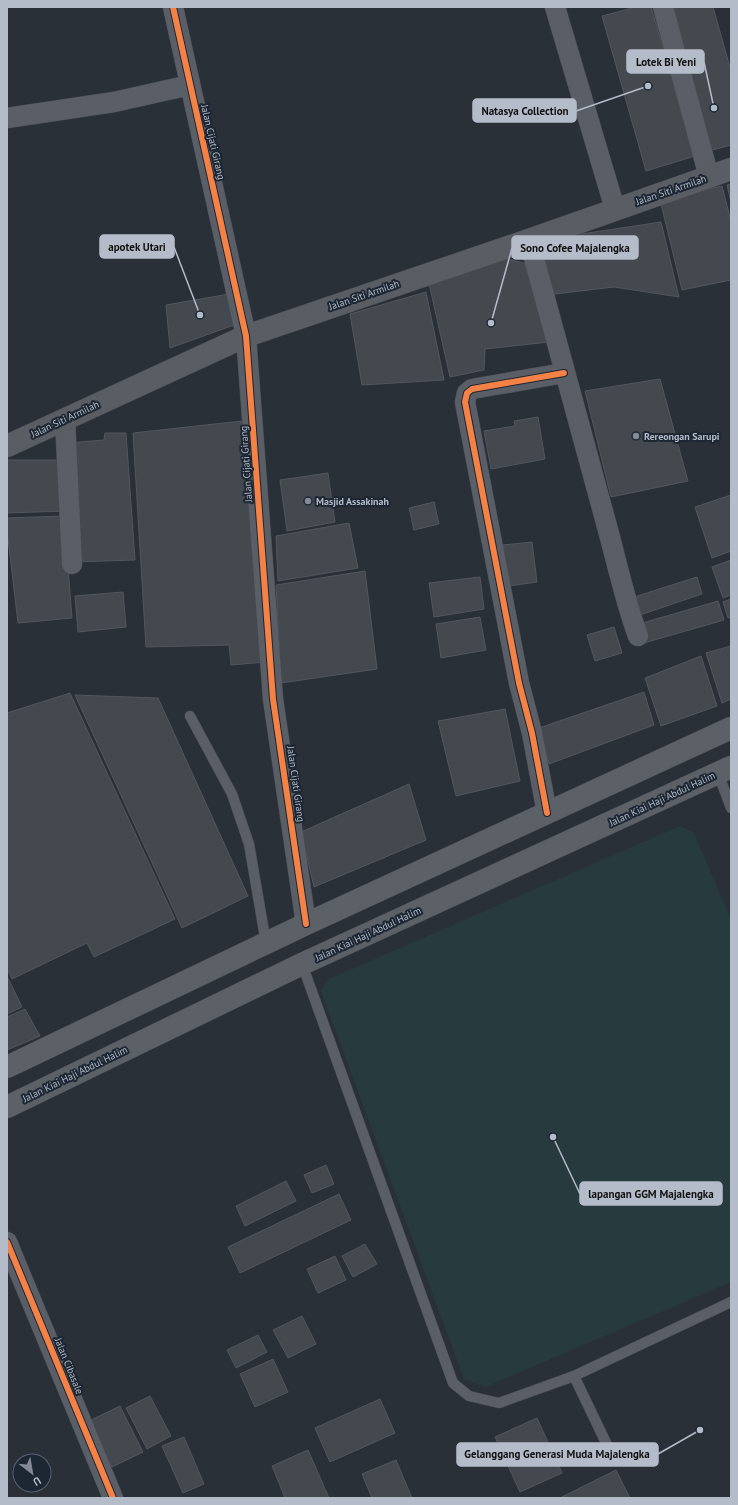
<svg xmlns="http://www.w3.org/2000/svg" width="738" height="1505" font-family="'PT Sans',sans-serif">
	<style>
		.green { fill: #273a3e }
		.building { fill: #444950; stroke: #52575f }
		.lines { fill: none; stroke-linecap: round; stroke-linejoin: round }
		.lane-casing { stroke: #484c53; stroke-width: 11 }
		.street-casing { stroke: #484c53; stroke-width: 21 }
		.secondary-casing { stroke: #484c53; stroke-width: 23 }
		.primary-casing { stroke: #484c55; stroke-width: 23 }
		.lane { stroke: #5a5e66; stroke-width: 10 }
		.street { stroke: #5a5e66; stroke-width: 20 }
		.secondary { stroke: #595d64; stroke-width: 22 }
		.primary { stroke: #5c6168; stroke-width: 22 }
		.cycleway-casing { stroke: #1d2633; stroke-width: 8 }
		.cycleway { stroke: #f48246; stroke-width: 6 }
		.poi-dot { fill: #848b96; stroke: #1d2633; stroke-width: 1.5 }
		.labels { text-anchor: middle; dominant-baseline: central; stroke-width: 4; stroke-linejoin: round; paint-order: stroke }
		.street-label { font-size: 10px; fill: #b4bcc9; stroke: #1d2633 }
		.poi-label { font-size: 10px; font-weight: bold; fill: #b4bcc9; stroke: #1d2633; text-anchor: start }
		.leader { fill: none; stroke: #b4bcc9; stroke-width: 1.5 }
		.callout-dot { fill: #b4bcc9; stroke: #1d2633; stroke-width: 1.5 }
		.callout { fill: #b4bcc9; stroke: #b4bcc9; stroke-width: 1.5 }
		.callout-label { font-size: 11px; text-anchor: middle; font-weight: bold; fill: #111 }
	</style>
	<rect width="100%" height="100%" fill="#2a3038"/>
	<path class="green" d="M680,826L694,833L731,919V1282L485,1387L464,1379L321,991L329,979Z"/>
	<path class="building" d="M636,7H651L695,156L646,171L602,16Z
		M671,7H713L731,71V145L709,151Z
		M731,184V202L727,185Z
		M722,186L731,221V280L682,290L660,200Z
		M661,222L679,297L614,287L547,295L535,241Z
		M507,259L528,264L549,342L485,349L484,370L450,377L428,279L452,275Z
		M426,292L444,380L362,385L350,314Z
		M229,294L234,325L170,348L166,305Z
		M660,379L688,481L611,497L585,391Z
		M538,417L545,459L491,469L484,431L515,426L514,421Z
		M242,421L266,662L231,665L229,645L146,647L133,433Z
		M105,433H126L135,560L74,562L68,443L104,440Z
		M7,460H62L65,511L7,513Z
		M328,473L335,522L287,531L280,480Z
		M731,495V551L712,558L695,507Z
		M434,502L439,524L414,530L409,508Z
		M64,516L72,618L18,623L7,530V518Z
		M349,523L358,568L278,581L276,536Z
		M532,542L537,582L509,586L503,545Z
		M731,560V595L723,598L712,567Z
		M365,571L377,669L281,683L276,585Z
		M480,577L484,609L434,617L429,583Z
		M697,577L702,594L637,616L631,598Z
		M123,592L126,627L78,632L75,596Z
		M731,599V617L728,618L723,602Z
		M718,601L724,620L644,643L639,624Z
		M480,617L486,650L441,658L436,624Z
		M614,627L622,653L595,661L587,635Z
		M731,646V699L722,703L706,653Z
		M701,656L717,706L661,726L645,678Z
		M644,692L654,725L549,764L539,728Z
		M70,693L175,919L94,957L87,943L12,979L7,969V713Z
		M75,695L158,698L248,896L182,928Z
		M505,709L520,781L456,796L438,721Z
		M409,784L426,840L314,887L301,832Z
		M7,976L22,1007L7,1014Z
		M25,1009L40,1036L7,1050V1017Z
		M326,1165L334,1184L312,1193L304,1175Z
		M286,1181L296,1201L245,1226L236,1206Z
		M339,1194L351,1220L240,1273L228,1247Z
		M365,1244L377,1264L353,1277L342,1256Z
		M335,1256L346,1280L318,1293L307,1269Z
		M302,1316L316,1344L288,1358L273,1330Z
		M258,1335L267,1352L236,1368L227,1350Z
		M273,1359L288,1392L255,1407L240,1374Z
		M150,1396L171,1436L147,1449L126,1408Z
		M380,1399L395,1433L330,1462L315,1428Z
		M120,1406L143,1452L112,1467L89,1421Z
		M537,1418L562,1473L520,1492L495,1437Z
		M184,1437L204,1484L183,1493L162,1446Z
		M308,1450L329,1498H285L272,1466Z
		M396,1460L412,1498H372L362,1474Z
		M616,1470L630,1498H560Z"/>
	<g class="lines">
		<defs>
			<path id="lane" d="M190,716L232,794L249,844L266,943
				M718,773L731,808
				M302,964L453,1383L469,1396L499,1403L574,1376L731,1302
				M574,1376L609,1449"/>
			<path id="street" d="M173,7L246,336L273,699L306,924
				M555,7L615,209
				M663,7L709,177
				M7,118L114,102L190,85
				M529,240C554,333 579,426 605,519C616,558 624,598 638,636
				M65,419L72,564
				M547,813L532,733L519,683L465,402L467,393L472,389L564,373
				M7,1242L113,1498"/>
			<path id="secondary" d="M7,446L246,336L529,240L731,169"/>
			<path id="primary" d="M7,1067L306,924L731,728
				M7,1107L302,964L731,767"/>
		</defs>
		<use href="#lane" class="lane-casing"/>
		<use href="#street" class="street-casing"/>
		<use href="#secondary" class="secondary-casing"/>
		<use href="#primary" class="primary-casing"/>
		<use href="#lane" class="lane"/>
		<use href="#street" class="street"/>
		<use href="#secondary" class="secondary"/>
		<use href="#primary" class="primary"/>
		<defs>
			<path id="cycleway" d="M173,7L246,336L273,699L306,924
				M547,813L532,733L519,683L465,402L467,393L472,389L564,373
				M7,1242L113,1498"/>
		</defs>
		<use href="#cycleway" class="cycleway-casing"/>
		<use href="#cycleway" class="cycleway"/>
	</g>
	<g class="poi-dot">
		<circle cx="636" cy="436" r="4"/>
		<circle cx="308" cy="501" r="4"/>
	</g>
	<g class="labels">
		<g class="street-label">
			<text transform="translate(213 142) rotate(77)">Jalan Cijati Girang</text>
			<text transform="translate(671 190) rotate(-19)">Jalan Siti Armilah</text>
			<text transform="translate(364 295) rotate(-19)">Jalan Siti Armilah</text>
			<text transform="translate(65 419) rotate(-25)">Jalan Siti Armilah</text>
			<text transform="translate(246 464) rotate(-94)">Jalan Cijati Girang</text>
			<text transform="translate(296 784) rotate(82)">Jalan Cijati Girang</text>
			<text transform="translate(662 799) rotate(-25)">Jalan Kiai Haji Abdul Halim</text>
			<text transform="translate(368 934) rotate(-25)">Jalan Kiai Haji Abdul Halim</text>
			<text transform="translate(75 1074) rotate(-26)">Jalan Kiai Haji Abdul Halim</text>
			<text transform="translate(69 1366) rotate(68)">Jalan Cibasale</text>
		</g>
		<g class="poi-label">
			<text x="644" y="436">Rereongan Sarupi</text>
			<text x="316" y="501">Masjid Assakinah</text>
		</g>
	</g>
	<path class="leader" d="M714 108L704 62M648 86L576 111M200 315L174 247M491 323L512 248M553 1137L580 1194M700 1430L658 1454"/>
	<g class="callout-dot">
		<circle cx="714" cy="108" r="4"/>
		<circle cx="648" cy="86" r="4"/>
		<circle cx="200" cy="315" r="4"/>
		<circle cx="491" cy="323" r="4"/>
		<circle cx="553" cy="1137" r="4"/>
		<circle cx="700" cy="1430" r="4"/>
	</g>
	<g class="callout">
		<rect x="627" y="50" width="77" height="23" rx="4"/>
		<rect x="473" y="99" width="103" height="23" rx="4"/>
		<rect x="100" y="235" width="74" height="23" rx="4"/>
		<rect x="512" y="236" width="126" height="23" rx="4"/>
		<rect x="580" y="1182" width="142" height="23" rx="4"/>
		<rect x="457" y="1443" width="201" height="23" rx="4"/>
	</g>
	<g class="callout-label">
		<text x="666" y="66">Lotek Bi Yeni</text>
		<text x="525" y="115">Natasya Collection</text>
		<text x="137" y="251">apotek Utari</text>
		<text x="575" y="252">Sono Cofee Majalengka</text>
		<text x="651" y="1198">lapangan GGM Majalengka</text>
		<text x="557" y="1458">Gelanggang Generasi Muda Majalengka</text>
	</g>
	<rect width="738" height="1505" fill="none" stroke="#b4bcc9" stroke-width="16"/>
	<g transform="translate(32 1473) rotate(149)"><circle r="19" fill="#1d2633" stroke="#59626f"/>
	<path d="M0-3L7 15L0 10L-7 15Z" fill="#848b96"/>
	<text y="-6" font-size="11" font-weight="bold" text-anchor="middle" fill="#b4bcc9">U</text>
	</g>
</svg>
